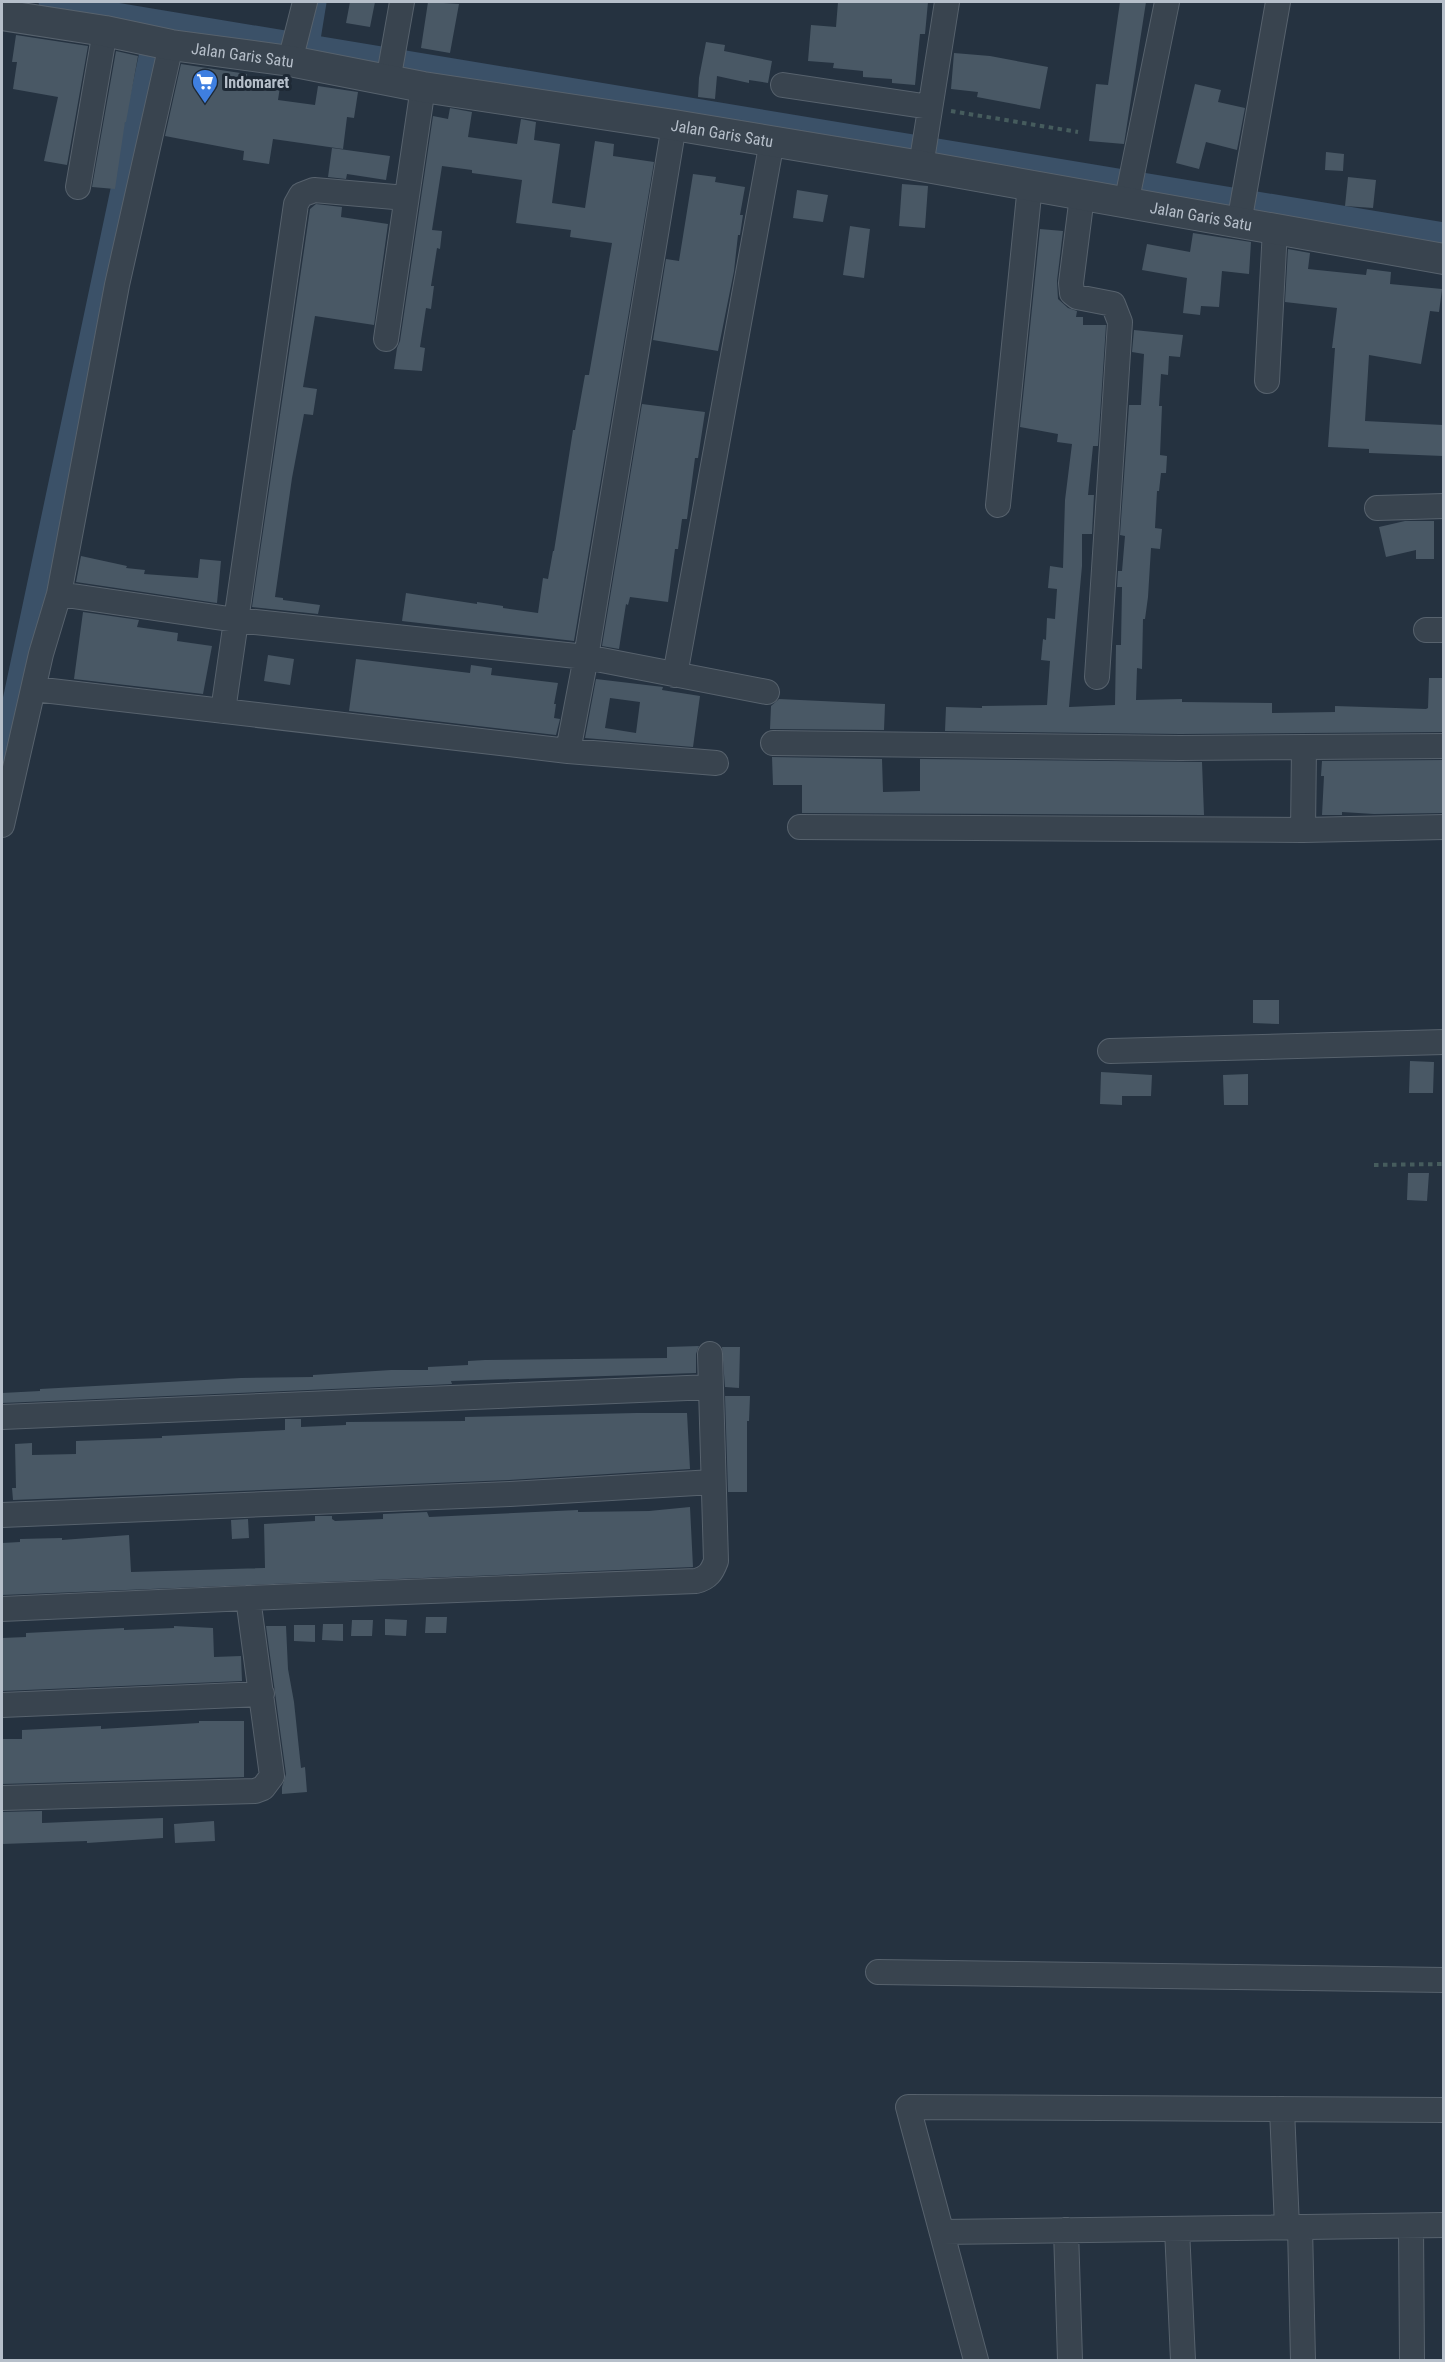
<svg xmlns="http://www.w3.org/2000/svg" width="1445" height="2362" font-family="'Roboto Condensed',sans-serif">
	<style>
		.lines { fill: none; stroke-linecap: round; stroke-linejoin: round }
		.canal { stroke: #3b5168; stroke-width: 21 }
		.building { fill: #495865; fill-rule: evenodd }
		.minor-casing { stroke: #57626d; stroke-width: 26 }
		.tertiary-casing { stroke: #57626d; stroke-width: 32 }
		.path { stroke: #465c5d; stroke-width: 4; stroke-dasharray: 4.5 4.5; stroke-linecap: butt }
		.minor { stroke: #39444f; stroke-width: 24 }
		.tertiary { stroke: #39444f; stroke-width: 30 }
		.labels { text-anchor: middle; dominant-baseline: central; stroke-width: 6; stroke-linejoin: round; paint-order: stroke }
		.street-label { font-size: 16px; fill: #b6bfca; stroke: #1e2935 }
		.poi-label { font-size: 16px; font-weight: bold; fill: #b6bfca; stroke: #1e2935; text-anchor: start }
	</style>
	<rect width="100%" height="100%" fill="#253240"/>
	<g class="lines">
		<path class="canal" d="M49,2L1444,233
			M309,45L316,2
			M2,753L155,29"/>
	</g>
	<path class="building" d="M350,2H375L370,27L346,23Z
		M428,2L459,4L450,53L421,48Z
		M838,2H928L925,34H920L915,85L892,83V79L863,77V71L833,68L834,63L808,61L811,25L836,27Z
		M1120,2H1146L1124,144L1089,141L1096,84L1108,85Z
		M16,35L88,46L67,165L44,161L58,97L13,89L17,62H12Z
		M706,42L725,45L724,51L772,61L768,83L749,80V83L717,76L715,99L698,97L699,78Z
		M116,51L138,56L126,122H125L115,189L92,187Z
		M954,53L990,56L1048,67L1040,109L977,97L978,92L951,89Z
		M181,64L247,74V77L281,80L278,100L315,105L318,86L358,92L354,118L347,117L343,149L273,139L269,164L243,160L244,151L165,136Z
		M1195,84L1221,90L1218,102L1245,108L1237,150L1206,142L1199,169L1176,163Z
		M450,108L472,112L468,137L517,144L521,119L536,122L534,140L560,144L552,203L585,208L595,141L614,144L613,156L654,162L574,641L402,621L406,593L477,604V602L503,606V608L538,613L543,578L548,579L553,551H554L573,430H575L585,375H589L612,243L570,237L571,230L516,223L522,180L472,173V170L442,166L432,230L442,231L440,249L437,248L431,286H434L431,309L426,308L420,347L425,348L422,371L394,369L397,348L400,341L433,116L448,119Z
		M332,148L390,156L386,180L347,174L346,179L328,177Z
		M1326,152L1344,154L1343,171L1325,170Z
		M693,174L716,177L715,182L745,187L740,215H743L740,235H738L734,271L718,351L653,340L666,259L679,261Z
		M1348,177L1376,180L1373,208L1345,206Z
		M902,184L928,186L925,228L899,226Z
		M797,190L828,195L823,222L793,218Z
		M316,204L342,207L341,217L388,224L374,325L315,316L303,387L317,389L313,415L304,414L292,478L275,597L283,598V600L320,605L318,614L252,607L310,209Z
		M850,226L870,229L864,278L843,275Z
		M1040,229L1063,231L1057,281L1058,299L1068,308L1077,311L1076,317H1083V325H1106L1098,446H1093L1088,495H1094L1092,534H1082V566L1069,707L1115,705L1116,645H1121L1122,587H1117L1118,571H1122L1125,536L1120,535L1129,405H1141L1144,354L1132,352L1134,330L1183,335L1180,357L1169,356L1168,375L1161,374L1159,406H1162L1160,455L1167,456L1166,473H1161L1159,491H1157L1155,528L1162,529L1160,549L1151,548L1148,597L1145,619H1143L1142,669L1137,668L1136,700L1182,699V702L1272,703V713L1335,712V706L1426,709L1428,708L1429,678H1443V732L1180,734L945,731L946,707L982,708V706L1047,705L1050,661L1041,660L1043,639L1046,640L1047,618L1055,619L1057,589L1048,588L1050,566L1063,568L1065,500L1072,444L1057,442L1058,434L1020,427Z
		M1193,233L1251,242L1249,274L1222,271L1219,307L1201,306L1200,315L1183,313L1187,278L1142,270L1147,244L1190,252Z
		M1288,249L1310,253L1308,269L1366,275L1367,269L1391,272L1390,284L1442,289L1439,312L1430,311L1421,364L1369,355L1365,421L1443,425V456L1369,453V449L1328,447L1335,348H1332L1337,308L1285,302Z
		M642,404L705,412L698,458H695L687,519H682L678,549H675L668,602L630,597L628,605L626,604L619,649L602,646Z
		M1405,521H1434V559H1416V550L1386,557L1379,527Z
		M81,556L127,566L126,568L145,570L144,574L198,578L200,559L221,561L217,603L76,582Z
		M83,612L139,620L137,627L178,633L177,641L212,646L203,694L74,679Z
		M268,655L294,659L290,685L264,681Z
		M356,659L470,673L471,665L492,668L491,675L558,683L554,704H556L554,718L560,719L556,735L349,711Z
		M596,679L663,687L662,690L700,696L693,747L585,738ZM610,698L640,702L636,733L605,728Z
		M779,699L885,704L884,730L772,729H770L771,706Z
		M772,757L882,759L883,792L920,791V759L1202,762L1204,815L802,813V785H773Z
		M1443,760V813L1374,814L1342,812V815H1322L1324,776H1321L1322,761Z
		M1253,1000H1279V1024L1253,1023Z
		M1410,1061L1434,1062L1433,1093H1409Z
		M1101,1072L1152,1075L1151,1096H1122V1105L1100,1104Z
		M1248,1074V1105H1224L1223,1075Z
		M1408,1173H1429L1427,1201L1407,1200Z
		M699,1346L696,1354V1373L451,1381L452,1384L2,1403V1393L40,1391V1389L241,1378L313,1377V1375L391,1370H428V1367L468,1365V1361L485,1360L667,1358V1347Z
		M722,1347H740L739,1388L725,1387Z
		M725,1396H750L749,1421H747V1492H728Z
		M636,1413H687L690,1469L509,1480L13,1500L12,1488H16L15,1444L32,1443V1455L76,1454V1441L162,1438V1436L285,1430V1419H301V1427L346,1425V1422L465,1421V1417Z
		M690,1507L693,1567L2,1595V1543L20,1542V1539L62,1538V1540L129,1535L131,1572L265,1568L264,1524L315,1521V1516H332V1519L335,1521L383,1519V1514L427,1512L429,1517L578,1510V1512L649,1511Z
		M248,1519L249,1538L232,1539L231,1520Z
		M426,1617H447L446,1633H425Z
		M385,1619L407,1620L406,1636L385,1635Z
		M352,1620H373L372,1636H351Z
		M323,1624H343V1641L322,1640Z
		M294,1625H315V1642L294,1641Z
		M174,1626L213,1628L214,1657L241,1656L242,1681L2,1691V1638L26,1637V1633L124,1628V1630L174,1628Z
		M266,1626H286L288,1669L294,1702L301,1768L305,1767L307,1792L282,1794V1787L286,1774Z
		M199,1721H244V1777L2,1784V1739H22V1730L101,1726V1729L199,1723Z
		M42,1811V1823L163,1818V1838L87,1843V1841L2,1844V1812Z
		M214,1821L215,1841L175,1843L174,1824Z"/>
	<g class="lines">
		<defs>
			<path id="minor" d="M290,61L305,2
				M388,81L402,2
				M783,85L930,107
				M921,166L947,2
				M78,187L105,31
				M1082,196L1071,283L1072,293L1077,297L1113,304L1120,322L1097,677
				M1126,204L1167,2
				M1239,223L1278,2
				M386,339L423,87
				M1267,381L1275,229
				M998,505L1030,185
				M1377,508L1444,506
				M59,594L236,620L586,657L767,692
				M1426,630H1444
				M675,675L772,141
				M34,689L568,751L586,657L674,125
				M223,711L296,204L301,195L314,190L406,198
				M773,743L1180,748L1444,746
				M568,751L716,763
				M2,825L41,654L59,594L117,285L171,45
				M800,827L1303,830L1444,827
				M1303,830L1304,748
				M1110,1051L1444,1042
				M2,1417L711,1387
				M2,1515L510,1494L713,1482
				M2,1609L248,1598
				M2,1705L262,1694
				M2,1798L255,1791L263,1788L272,1776L248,1598L696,1581C708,1578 712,1572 716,1561L710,1354
				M878,1972L1444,1980
				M1282,2109L1287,2227
				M1411,2226L1412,2360
				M1300,2227L1303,2360
				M1177,2229L1183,2360
				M1066,2230L1070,2360
				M942,2232L1444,2225
				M976,2360L908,2107L1444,2110"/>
			<g id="tertiary">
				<path id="s1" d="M2,15L105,31L171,45L290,61L423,87L674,125L921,166L1444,259"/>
			</g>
		</defs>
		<use href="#minor" class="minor-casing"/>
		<use href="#tertiary" class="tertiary-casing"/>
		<path class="path" d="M951,111L1078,132
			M1374,1165L1444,1164"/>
		<use href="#minor" class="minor"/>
		<use href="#tertiary" class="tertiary"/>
	</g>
	<defs>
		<symbol id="supermarket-pin" viewBox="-11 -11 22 30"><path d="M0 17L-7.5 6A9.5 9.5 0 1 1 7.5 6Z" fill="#3f7fe0" stroke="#1e2935"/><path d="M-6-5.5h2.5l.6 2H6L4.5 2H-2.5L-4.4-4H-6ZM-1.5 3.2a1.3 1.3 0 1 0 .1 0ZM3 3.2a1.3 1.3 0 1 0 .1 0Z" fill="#fff"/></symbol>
	</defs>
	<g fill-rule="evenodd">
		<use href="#supermarket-pin" x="190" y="67" width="30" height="40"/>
	</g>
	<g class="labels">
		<g class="street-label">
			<text stroke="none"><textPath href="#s1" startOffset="244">Jalan Garis Satu</textPath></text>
			<text stroke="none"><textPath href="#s1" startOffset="730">Jalan Garis Satu</textPath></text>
			<text stroke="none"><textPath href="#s1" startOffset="1216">Jalan Garis Satu</textPath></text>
		</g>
		<g class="poi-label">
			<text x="224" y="82">Indomaret</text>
		</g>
	</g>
	<rect width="1445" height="2362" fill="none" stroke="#b6bfca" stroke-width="6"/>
</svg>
